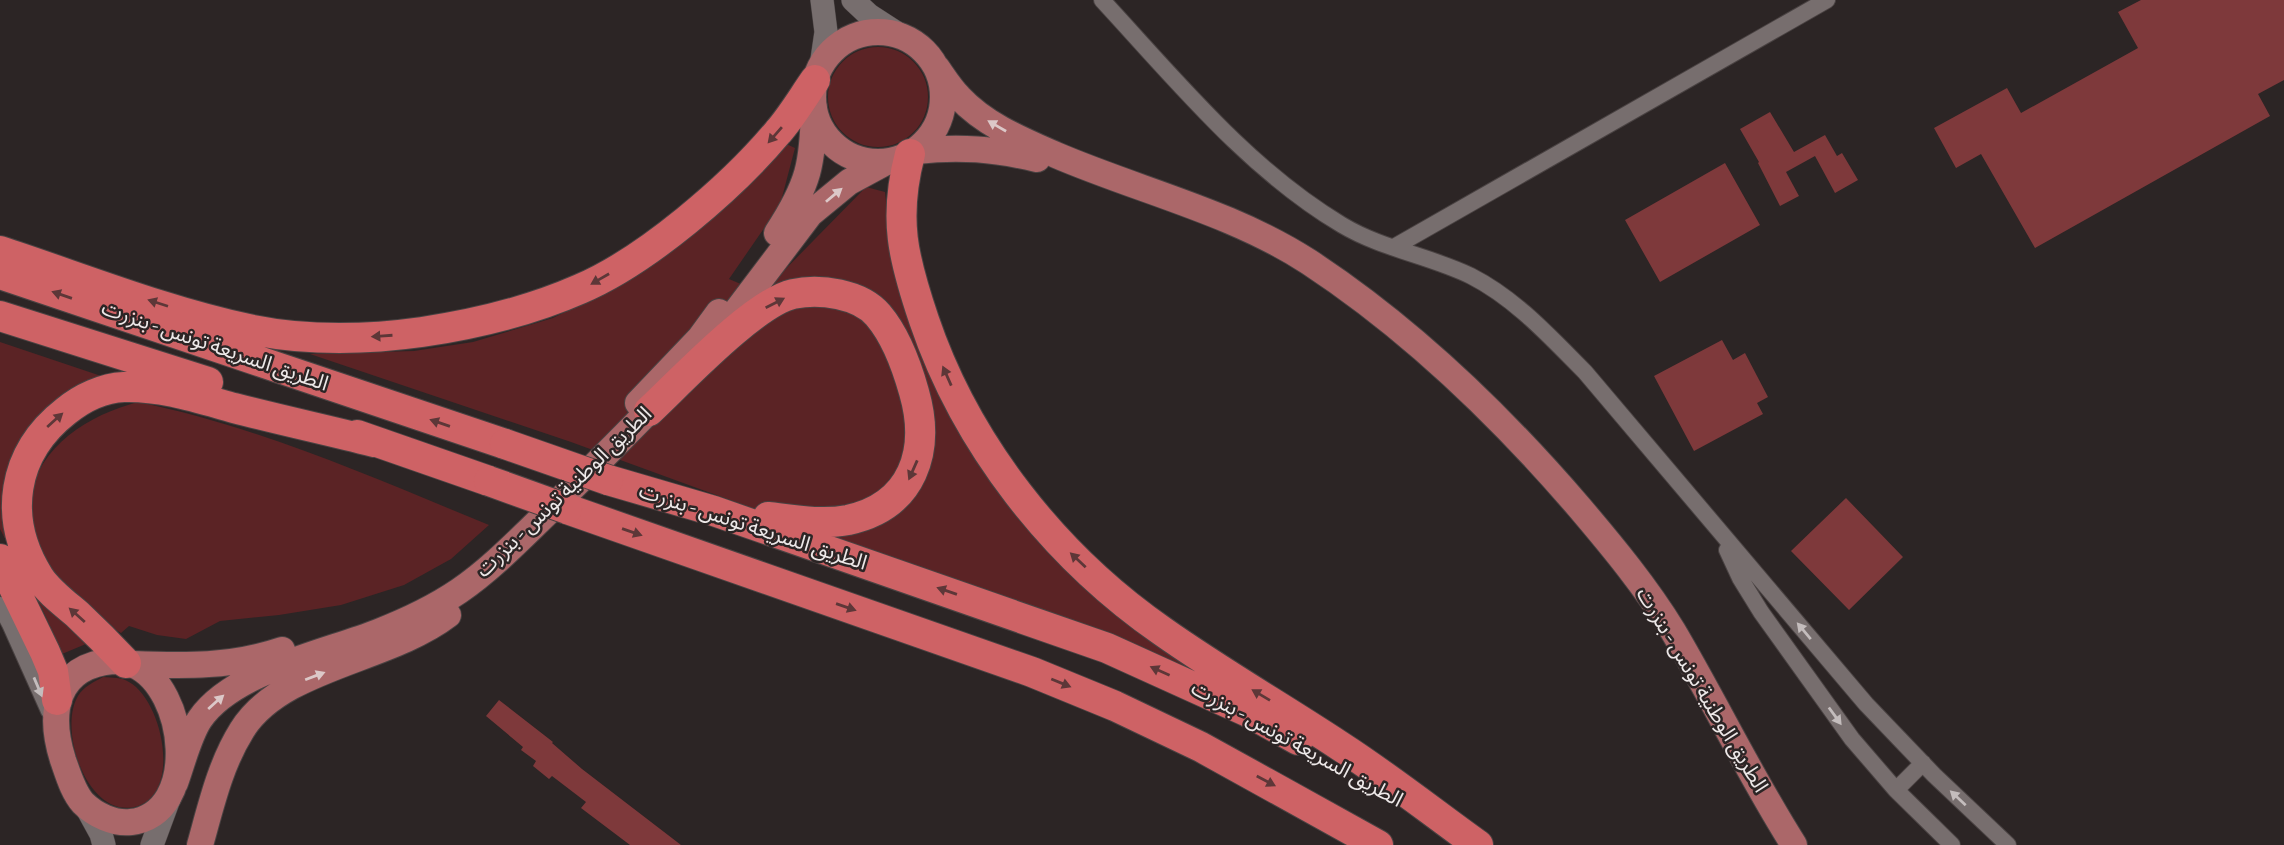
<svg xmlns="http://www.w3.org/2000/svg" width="2284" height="845" font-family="'Alegreya Sans','Noto Sans Arabic',sans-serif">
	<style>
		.green { fill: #5b2325 }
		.building { fill: #7e393b }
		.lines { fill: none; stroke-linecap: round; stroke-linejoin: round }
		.street-casing { stroke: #494242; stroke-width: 18 }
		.secondary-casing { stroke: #494242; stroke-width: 24 }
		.primary-casing { stroke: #494242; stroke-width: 28 }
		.highway-casing { stroke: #494242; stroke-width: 32 }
		.street { stroke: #776e6e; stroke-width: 16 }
		.secondary { stroke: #776e6e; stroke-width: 23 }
		.primary { stroke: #ab6769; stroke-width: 26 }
		.highway { stroke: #ce6265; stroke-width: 30 }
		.highway-bridge-casing { stroke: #494242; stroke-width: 32; stroke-linecap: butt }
		.highway-bridge { stroke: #ce6265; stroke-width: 30 }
		.oneway { fill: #dcc8c8 }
		.oneway2 { fill: #5d3738 }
		.oneway3 { fill: #c4bdbd }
		.labels { text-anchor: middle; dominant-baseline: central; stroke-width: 5; stroke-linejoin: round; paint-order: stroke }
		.street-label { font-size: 21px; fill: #ede8e8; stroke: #2c2525 }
	</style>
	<rect width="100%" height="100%" fill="#2c2525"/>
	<path class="green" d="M828 97a50 50 0 1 1 100 0a50 50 0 1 1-100 0Z
		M782,142L795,148L780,205L729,279L762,293L866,187L885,192L889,230L998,485L1190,668L571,442L310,354L414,351L473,342L553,318L613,288Z
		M0,342L116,381L73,399L12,508L93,641L62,654L44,613L0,529Z
		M138,402C260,427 374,478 489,525L451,559L404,585L341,605L279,615L220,621L186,639L157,635L129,626L121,633C75,609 40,572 31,521C30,514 27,506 29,500C39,445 89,415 138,402Z
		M103,677C112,678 122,677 129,682C162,700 182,791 138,806C89,822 57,731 78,696C83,687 94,682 103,677Z"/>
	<path class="building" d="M2141,0H2284V80L2258,94L2270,116L2035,248L1981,154L1956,168L1934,128L2007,88L2021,113L2138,48L2118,12Z
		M1770,112L1794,152L1825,135L1837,156L1842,153L1858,180L1835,193L1815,156L1786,172L1799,196L1780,206L1758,163L1759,162L1740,129Z
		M1725,163L1760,225L1660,282L1625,220Z
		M1722,340L1733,360L1745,353L1768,397L1757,403L1763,414L1694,451L1654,376Z
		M1846,498L1903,557L1849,610L1791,551Z
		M499,700L553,742L552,743L582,769L681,845H630L581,808L586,802L552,776L549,779L533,766L536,761L521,750L523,747L486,716Z"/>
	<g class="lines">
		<defs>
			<path id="street" d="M1102,0C1176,80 1248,169 1342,225C1382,249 1430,256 1471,276C1516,299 1550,337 1585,372L1866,704L1934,775L2008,845
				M1394,247L1827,0
				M1727,550L1740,578L1761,612L1852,739L1896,790L1952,845
				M0,605L10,624L49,711
				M1896,790L1923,763"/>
			<path id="secondary" d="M853,0L869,15L903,37
				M821,66L826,32L822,0
				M84,803L101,834L104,845
				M152,845L169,799"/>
			<path id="primary" d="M813 97a65 65 0 1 1 130 0a65 65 0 1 1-130 0Z
				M937,68C944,78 951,89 959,97C985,125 1022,140 1056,155C1140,191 1232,212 1309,262C1411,329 1500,415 1579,507C1613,547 1646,587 1673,631C1715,702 1750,776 1794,845
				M916,151C960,146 994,149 1037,159
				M777,233C809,184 813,164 814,107
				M716,338L810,214L849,182L886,162
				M638,403L700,338L719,312
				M113,661C120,662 128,662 134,665C187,688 201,813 131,822C114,824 95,815 83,803C73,792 68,774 63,760C48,713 55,666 113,661Z
				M133,664C185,666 232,667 282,650
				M175,783C182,764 189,735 200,719C233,671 325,653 378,632C406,621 434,608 459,591C490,570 519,540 546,514C585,475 624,437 662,397
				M200,845C211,806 220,765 242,730C281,667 388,661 448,615"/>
			<path id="highway" d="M910,154C893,219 903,258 924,320C966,444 1054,556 1162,631C1220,672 1281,707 1340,746C1388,777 1432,812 1478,845
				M0,251C82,278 164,311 248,329C305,341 365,340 422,332C476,324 530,311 580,289C646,261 732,187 778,132C792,116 803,97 815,80
				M0,274L505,444
				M0,316L208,382
				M649,411C681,381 754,303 793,294C820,288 860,294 878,315C896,336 907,367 914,392C931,451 913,506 848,520C822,525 794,520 768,517
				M357,435L489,481
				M608,480L714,511L1107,648L1246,711L1298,740
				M567,509L1032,672L1115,706L1201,747L1378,845
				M0,559L45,652L53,671L57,700
				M126,663C110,646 94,630 77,614C64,603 48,591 39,577C2,518 12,453 66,411C82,398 103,388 124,387C162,386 198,398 234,408C280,420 327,430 374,442"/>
		</defs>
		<use href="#street" class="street-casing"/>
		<use href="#secondary" class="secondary-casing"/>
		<use href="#primary" class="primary-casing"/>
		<use href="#highway" class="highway-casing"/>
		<use href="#street" class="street"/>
		<use href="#secondary" class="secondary"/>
		<use href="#primary" class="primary"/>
		<use href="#highway" class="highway"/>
		<defs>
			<path id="highway-bridge" d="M505,444L608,480
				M489,481L567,509"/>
		</defs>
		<use href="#highway-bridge" class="highway-bridge-casing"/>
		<use href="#highway-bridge" class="highway-bridge"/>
	</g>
	<defs><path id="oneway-solid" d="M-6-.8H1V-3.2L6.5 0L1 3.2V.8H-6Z" transform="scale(1.75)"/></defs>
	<g class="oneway">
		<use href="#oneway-solid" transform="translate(997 126) rotate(-150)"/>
		<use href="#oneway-solid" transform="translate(834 195) rotate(-40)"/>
		<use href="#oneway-solid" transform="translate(315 676) rotate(-21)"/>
		<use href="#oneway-solid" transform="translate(216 702) rotate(-42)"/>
	</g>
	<g class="oneway2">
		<use href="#oneway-solid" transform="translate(775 135) rotate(131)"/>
		<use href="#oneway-solid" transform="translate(600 279) rotate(150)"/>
		<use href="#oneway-solid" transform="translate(62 295) rotate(-161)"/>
		<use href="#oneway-solid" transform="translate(158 303) rotate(-162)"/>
		<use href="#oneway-solid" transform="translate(775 303) rotate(-27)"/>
		<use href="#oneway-solid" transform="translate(382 336) rotate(176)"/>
		<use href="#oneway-solid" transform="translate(947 376) rotate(-114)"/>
		<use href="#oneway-solid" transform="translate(55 420) rotate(-42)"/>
		<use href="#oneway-solid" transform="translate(440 423) rotate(-161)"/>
		<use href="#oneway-solid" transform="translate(913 470) rotate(114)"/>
		<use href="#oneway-solid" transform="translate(632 532) rotate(19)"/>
		<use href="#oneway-solid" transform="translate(1078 560) rotate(-137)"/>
		<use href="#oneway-solid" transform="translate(947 591) rotate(-161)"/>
		<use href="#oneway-solid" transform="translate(846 607) rotate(19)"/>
		<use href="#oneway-solid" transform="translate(77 615) rotate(-138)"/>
		<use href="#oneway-solid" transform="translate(1160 671) rotate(-156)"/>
		<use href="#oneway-solid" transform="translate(1061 683) rotate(22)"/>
		<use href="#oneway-solid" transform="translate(1261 695) rotate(-149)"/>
		<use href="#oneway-solid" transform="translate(1266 781) rotate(28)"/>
	</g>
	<g class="oneway3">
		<use href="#oneway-solid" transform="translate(1804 631) rotate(-130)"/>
		<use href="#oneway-solid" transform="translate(38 687) rotate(67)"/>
		<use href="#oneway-solid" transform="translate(1835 716) rotate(54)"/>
		<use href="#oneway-solid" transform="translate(1958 798) rotate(-137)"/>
	</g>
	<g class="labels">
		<g class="street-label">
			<text transform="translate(215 346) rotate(19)">الطريق السريعة تونس - بنزرت</text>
			<text transform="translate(564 492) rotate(-44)">الطريق الوطنية تونس - بنزرت</text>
			<text transform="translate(753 527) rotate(18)">الطريق السريعة تونس - بنزرت</text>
			<text transform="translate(1702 690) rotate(59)">الطريق الوطنية تونس - بنزرت</text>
			<text transform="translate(1297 744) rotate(29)">الطريق السريعة تونس - بنزرت</text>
		</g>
	</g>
</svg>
